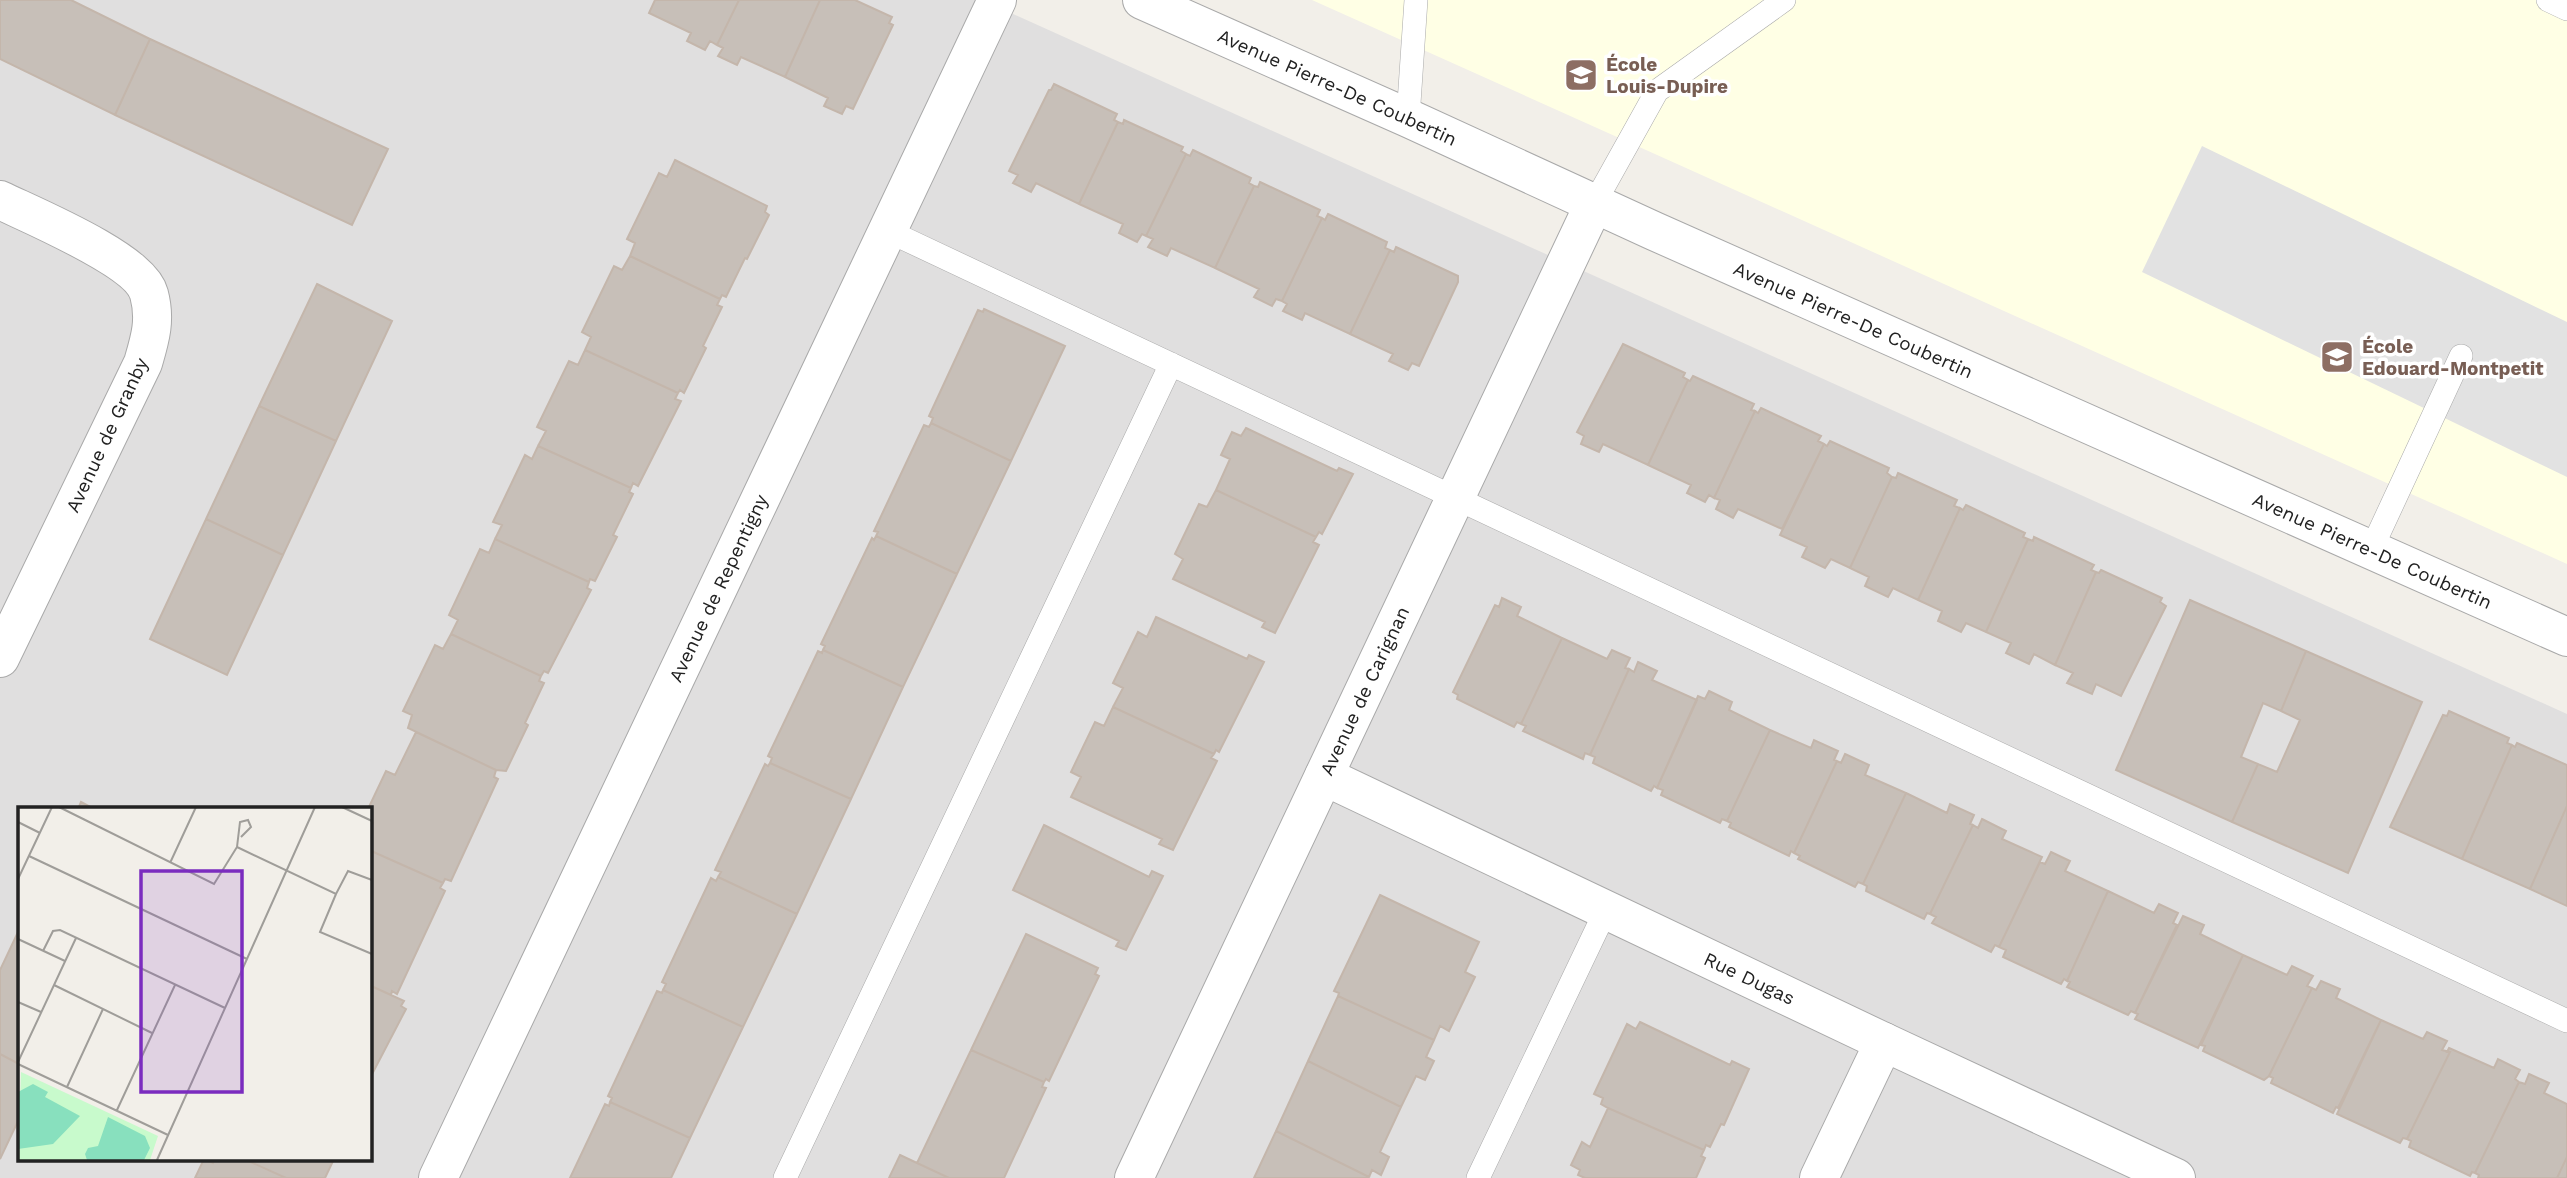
<svg xmlns="http://www.w3.org/2000/svg" width="2567" height="1178" font-family="'Work Sans',sans-serif">
	<style>
		.residential { fill: #e0dfdf; fill-rule: evenodd }
		.education { fill: #ffffe5 }
		.parking { fill: #e2e2e2 }
		.building { fill: #c7bfb8; stroke: #c4b6ab; stroke-width: 2 }
		.lines { fill: none; stroke-linecap: round; stroke-linejoin: round }
		.service-casing { stroke: #a9a9a9; stroke-width: 24 }
		.minor-casing { stroke: #a9a9a9; stroke-width: 40 }
		.tertiary-casing { stroke: #a9a9a9; stroke-width: 40 }
		.service { stroke: #fff; stroke-width: 23 }
		.minor { stroke: #fff; stroke-width: 38 }
		.tertiary { stroke: #fff; stroke-width: 38 }
		.labels { text-anchor: middle; dominant-baseline: central; stroke-width: 7; stroke-linejoin: round; paint-order: stroke }
		.education-label { font-size: 19px; font-weight: bold; fill: #785e54; stroke: #fff; text-anchor: start }
		.street-label { font-size: 19px; fill: #222; stroke: #fff }
		.inset-road { fill: none; stroke: #9f9d99; stroke-width: 2 }
		.view { fill: #7b2cbf; fill-opacity: 0.15; stroke: #7b2cbf; stroke-width: 3.5 }
		.inset-edge { fill: none; stroke: #222; stroke-width: 3.5 }
	</style>
	<rect width="100%" height="100%" fill="#f2efe9"/>
	<path class="residential" d="M0,0H982L2567,714V1178H0ZM19,809H369V1159H19Z"/>
	<path class="education" d="M1312,0H2567V564L1646,150Z"/>
	<path class="parking" d="M2202,146L2567,322V477L2142,272Z"/>
	<path class="building" d="M0,0H71L150,39L115,115L0,59Z
		M655,0H739L717,45L710,41L705,50L687,41L691,33L649,13Z
		M739,0H820L785,77L741,57L737,65L718,56L723,48L717,45Z
		M820,0H855L892,17L889,23L893,25L853,109L846,106L842,114L824,106L828,98L785,77Z
		M150,39L388,149L352,225L115,115Z
		M1054,84L1117,114L1114,120L1118,122L1079,204L1036,183L1031,192L1013,183L1018,175L1009,171L1049,90H1051Z
		M1124,120L1183,147L1181,151L1186,154L1146,236L1142,234L1137,242L1119,233L1123,224L1079,204L1118,122L1123,124Z
		M1193,150L1251,178L1249,183L1254,186L1215,268L1171,248L1167,256L1148,247L1153,239L1146,236L1186,154L1190,156Z
		M675,160L767,206L765,212L769,215L747,259L745,258L726,297L722,295L720,299L630,256L635,243L627,239L659,173L667,177Z
		M1260,182L1320,210L1317,216L1322,218L1282,301L1276,299L1272,306L1254,297L1259,289L1215,268L1254,186L1258,187Z
		M1328,214L1387,242L1385,248L1390,250L1350,334L1305,313L1302,320L1283,311L1287,304L1282,301L1322,218L1325,220Z
		M1396,247L1458,276V282L1419,366L1412,363L1408,370L1389,361L1393,354L1350,334L1390,250L1394,252Z
		M630,256L720,299L717,305L722,307L703,346L706,348L684,393L680,390L678,393L585,350L591,337L582,332L614,266L622,270Z
		M317,284L392,321L336,441L259,406Z
		M984,309L1065,346L1011,461L931,423L933,418L929,416L978,310L983,312Z
		M1623,344L1685,373L1683,377L1688,380L1648,465L1603,444L1599,452L1581,444L1584,436L1577,432Z
		M585,350L678,393L675,399L681,401L638,486L633,483L631,488L538,446L546,431L537,427L569,361L578,365Z
		M1693,376L1754,404L1751,410L1755,411L1714,498L1709,495L1705,502L1687,493L1691,485L1648,465L1688,380L1690,381Z
		M259,406L336,441L283,555L206,519Z
		M1761,408L1821,436L1818,441L1824,444L1782,529L1738,509L1733,518L1716,509L1720,500L1714,498L1755,411L1758,413Z
		M931,423L1011,461L957,574L876,536L878,532L874,531L924,425L929,427Z
		M1246,428L1337,471L1339,468L1353,474L1322,534L1319,532L1316,537L1216,490L1230,459L1221,455L1232,432L1241,436Z
		M1830,441L1889,468L1887,473L1892,477L1850,568L1831,559L1825,568L1802,557L1807,547L1780,535L1824,444L1827,446Z
		M538,446L631,488L629,492L633,494L613,535L617,537L595,581L590,579L589,582L495,539L502,525L493,522L525,455L532,459Z
		M1898,473L1957,500L1954,506L1960,508L1918,600L1893,588L1888,597L1865,586L1869,577L1850,568L1892,477L1896,478Z
		M1216,490L1316,537L1313,542L1319,545L1275,633L1262,627L1265,622L1173,579L1183,559L1175,554L1199,504L1207,507Z
		M1966,505L2025,533L2023,537L2028,539L1986,632L1966,623L1961,632L1938,621L1942,611L1918,600L1960,508L1963,510Z
		M206,519L283,555L227,675L150,639Z
		M876,536L957,574L903,687L823,650L825,646L821,644L872,538L874,540Z
		M2034,537L2094,565L2091,570L2096,572L2055,665L2034,654L2029,664L2006,653L2011,643L1986,632L2028,539L2033,541Z
		M495,539L589,582L587,588L591,590L548,673L544,671L541,676L451,634L458,620L449,615L480,549L489,553Z
		M2101,570L2162,598L2160,602L2166,606L2121,696L2096,684L2092,694L2067,683L2073,673L2055,665L2096,572L2099,573Z
		M1502,598L1521,607L1517,616L1562,638L1521,724L1517,722L1514,727L1457,699L1458,695L1453,692L1495,605L1499,607Z
		M2190,600L2306,651L2281,711L2263,703L2241,757L2258,764L2232,822L2116,770Z
		M1156,617L1247,659L1249,655L1264,662L1219,752L1216,750L1214,754L1113,707L1123,688L1113,683L1138,632L1147,637Z
		M451,634L541,676L539,681L544,683L525,723L528,725L506,771L496,770L408,728L412,715L403,711L435,645L443,649Z
		M1562,638L1607,659L1612,650L1630,658L1625,668L1629,669L1590,755L1585,753L1583,759L1523,731L1526,726L1521,724Z
		M823,650L903,687L851,799L770,763L772,758L768,756L818,651L822,653Z
		M2306,651L2422,702L2348,873L2232,822L2258,764L2277,772L2300,720L2281,711Z
		M1638,662L1657,671L1652,680L1697,700L1657,788L1654,786L1651,791L1593,763L1595,757L1590,755L1629,669L1634,672Z
		M1709,691L1732,702L1729,710L1770,730L1727,821L1722,819L1720,823L1661,795L1663,790L1657,788L1698,696L1705,699Z
		M1113,707L1214,754L1211,758L1217,761L1173,850L1159,844L1162,839L1071,797L1081,777L1071,772L1095,722L1104,726Z
		M2449,711L2509,738L2507,743L2512,745L2462,859L2390,827L2443,715L2447,716Z
		M1770,730L1811,748L1814,740L1838,751L1834,760L1837,761L1794,853L1791,851L1789,856L1729,827L1731,823L1727,821Z
		M416,732L496,770L494,777L498,779L451,881L445,879L443,883L369,850V831L373,823L369,821L368,809L386,771L395,775Z
		M2517,743L2567,765V806L2530,889L2462,859L2512,745L2515,747Z
		M1845,754L1869,765L1865,775L1906,793L1863,884L1858,882L1855,887L1798,859L1800,856L1794,853L1837,761L1841,763Z
		M770,763L851,799L797,914L718,877L721,872L715,870L765,764L768,766Z
		M1906,793L1947,813L1950,804L1974,815L1970,824L1973,825L1930,914L1927,913L1924,919L1866,891L1867,886L1863,884Z
		M81,802L94,809H78Z
		M2567,806V906L2530,889Z
		M1982,819L2006,831L2002,839L2042,857L1999,947L1995,945L1991,952L1932,923L1936,917L1930,914L1973,825L1978,828Z
		M1044,825L1149,877L1152,871L1163,876L1126,950L1116,946L1119,941L1013,890Z
		M369,850L443,883L440,888L445,891L397,994L392,991L391,995L369,985Z
		M2051,852L2070,861L2065,871L2108,891L2067,981L2064,979L2061,984L2003,957L2006,950L1999,947L2040,862L2045,864Z
		M718,877L797,914L743,1027L663,990L666,984L662,982L711,878L716,881Z
		M2108,891L2154,913L2159,904L2178,913L2173,923L2177,925L2135,1013L2131,1011L2128,1015L2067,987L2070,982L2067,981Z
		M1380,895L1479,942L1465,972L1475,977L1449,1031L1440,1026L1434,1040L1338,996L1339,993L1334,991Z
		M2183,916L2204,925L2200,934L2243,955L2198,1048L2135,1019L2138,1014L2135,1013Z
		M19,930V1064L0,1054V970Z
		M1026,934L1098,968L1095,974L1099,976L1049,1081L1046,1079L1044,1082L971,1050Z
		M2243,955L2287,975L2292,966L2313,976L2307,986L2312,988L2269,1076L2264,1080L2203,1051L2205,1046L2201,1045Z
		M2321,981L2340,989L2336,998L2381,1020L2338,1108L2336,1107L2333,1113L2271,1083L2273,1078L2269,1076L2312,988L2316,990Z
		M369,985L404,1001L401,1006L406,1009L369,1080Z
		M663,990L743,1027L690,1138L610,1102L612,1098L608,1096L657,991L662,993Z
		M1338,996L1434,1040L1426,1057L1434,1061L1425,1080L1416,1076L1401,1107L1308,1061Z
		M2381,1020L2423,1039L2427,1032L2447,1041L2442,1050L2450,1052L2407,1139L2403,1138L2400,1143L2337,1114Z
		M1640,1022L1730,1065L1732,1061L1749,1069L1724,1125L1721,1124L1710,1147L1706,1145L1704,1150L1608,1108L1601,1104L1603,1098L1594,1094L1627,1024L1636,1029Z
		M2449,1048L2494,1068L2498,1059L2520,1070L2515,1079L2519,1082L2475,1173L2472,1172L2470,1176L2409,1147L2411,1141L2407,1139L2450,1052H2447Z
		M971,1050L1044,1082L1042,1087L1046,1088L1004,1178H949L917,1163Z
		M0,1054L19,1064V1119L0,1159Z
		M1308,1061L1401,1107L1380,1152L1389,1157L1381,1175L1372,1170L1369,1177L1276,1131Z
		M2529,1074L2549,1083L2544,1093L2567,1104V1157L2557,1178H2478L2479,1175L2475,1173L2519,1082L2525,1084Z
		M610,1102L690,1138L671,1178H570L605,1104L609,1106Z
		M1608,1108L1704,1150L1701,1156L1705,1158L1696,1178H1585L1578,1175L1580,1170L1571,1165L1582,1142L1590,1147Z
		M1276,1131L1369,1177L1368,1178H1254Z
		M900,1155L917,1163L949,1178H889Z
		M2567,1157V1178H2557Z
		M204,1159L213,1163L215,1159H244L286,1178H195Z
		M244,1159H334L325,1178H286Z"/>
	<g class="lines">
		<defs>
			<path id="service" d="M2548,0L2567,9
				M1408,118L1416,0
				M1594,204L1657,91L1784,0
				M888,231L2567,1021
				M2371,550L2461,356
				M785,1178L1171,364
				M1478,1178L1606,910"/>
			<g id="minor">
				<path d="M0,200C33,216 140,260 149,294C156,320 150,339 143,363L0,658"/>
				<path id="s1" d="M1324,776L1884,1042L2176,1178"/>
				<path id="s2" d="M438,1178L997,0"/>
				<path id="s3" d="M1134,1178L1594,204"/>
				<path d="M1819,1178L1884,1042"/>
			</g>
			<g id="tertiary">
				<path id="s4" d="M1142,0L1408,118L1654,231L2567,637"/>
			</g>
		</defs>
		<use href="#service" class="service-casing"/>
		<use href="#minor" class="minor-casing"/>
		<use href="#tertiary" class="tertiary-casing"/>
		<use href="#service" class="service"/>
		<use href="#minor" class="minor"/>
		<use href="#tertiary" class="tertiary"/>
	</g>
	<defs>
		<symbol id="school-square" viewBox="-11 -11 22 22"><rect x="-9" y="-9" width="18" height="18" rx="4" fill="#8d6e63" stroke="#fff"/><path d="M0-5L7-2L0 1L-7-2ZM-4 1L0 2.5L4 1V4Q0 6-4 4Z" fill="#fff"/></symbol>
	</defs>
	<g fill-rule="evenodd">
		<use href="#school-square" x="1562" y="56" width="38" height="38"/>
		<use href="#school-square" x="2318" y="338" width="38" height="38"/>
	</g>
	<g class="labels">
		<g class="education-label">
			<text x="1606" y="64">École<tspan x="1606" dy="22">Louis-Dupire</tspan></text>
			<text x="2362" y="346">École<tspan x="2362" dy="22">Edouard-Montpetit</tspan></text>
		</g>
		<g class="street-label">
			<text stroke="none"><textPath href="#s4" startOffset="214">Avenue Pierre-De Coubertin</textPath></text>
			<text stroke="none"><textPath href="#s4" startOffset="780">Avenue Pierre-De Coubertin</textPath></text>
			<text transform="translate(107 435) rotate(-65)">Avenue de Granby</text>
			<text stroke="none"><textPath href="#s4" startOffset="1348">Avenue Pierre-De Coubertin</textPath></text>
			<text stroke="none"><textPath href="#s2" startOffset="653">Avenue de Repentigny</textPath></text>
			<text stroke="none"><textPath href="#s3" startOffset="539">Avenue de Carignan</textPath></text>
			<text stroke="none"><textPath href="#s1" startOffset="471">Rue Dugas</textPath></text>
		</g>
	</g>
	<g transform="translate(18 807)">
		<rect width="354" height="354" fill="#f2efe9"/>
		<path d="M3,265L140,329L132,353H0Z" fill="#c8facc"/>
		<path d="M15,277L30,285L27,290L62,309L35,337L0,342V285ZM90,310L127,329L132,341L126,353H69L67,347L70,341L80,339Z" fill="#88e0be"/>
		<path class="inset-road" d="M41,0L196,77L219,40L222,15L230,13L233,20L223,30M324,0L354,14M0,15L22,26M219,40L318,87L330,64L354,73M11,49L229,152M152,56L178,0M0,72L34,0M318,87L302,125L354,147M0,132L47,154M25,144L35,124L42,123L207,201M36,178L134,226M0,195L23,205M0,255L58,131M0,257L150,328M49,280L85,202M99,303L157,178M139,353L297,0"/>
		<path class="view" d="M123,64H224V285H123Z"/>
		<rect width="354" height="354" class="inset-edge"/>
	</g>
</svg>
